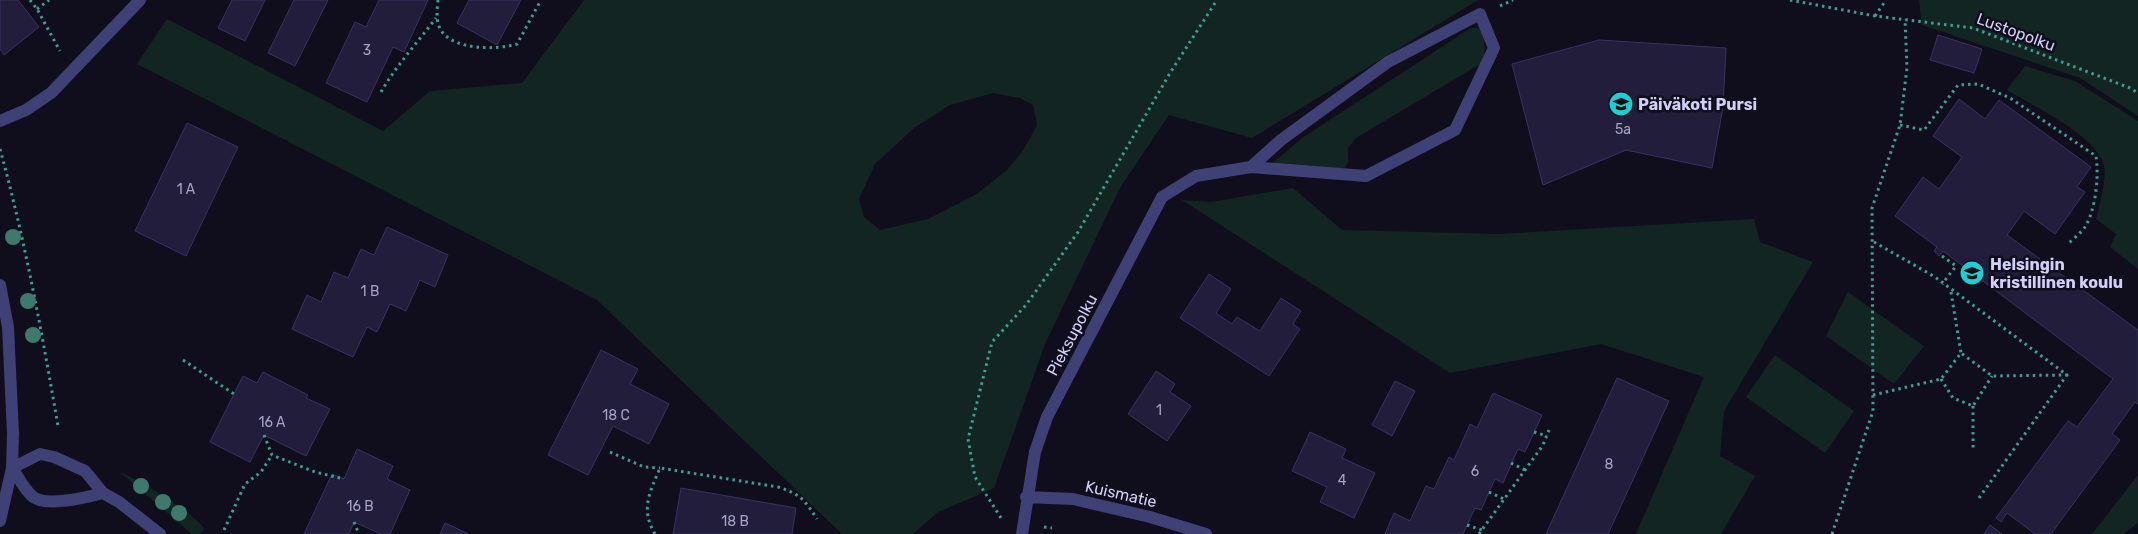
<svg xmlns="http://www.w3.org/2000/svg" width="2138" height="534" font-family="Rubik,sans-serif">
	<style>
		.green { fill: #122523; fill-rule: evenodd }
		.building { fill: #211d3a; stroke: #393263 }
		.lines { fill: none; stroke-linecap: round; stroke-linejoin: round }
		.path { stroke: #3c9f94; stroke-width: 3; stroke-dasharray: 2.5 4; stroke-linecap: butt }
		.minor { stroke: #3f4075; stroke-width: 12 }
		.tree { fill: #3f786c }
		.labels { text-anchor: middle; dominant-baseline: central; stroke-width: 5; stroke-linejoin: round; paint-order: stroke }
		.number-label { font-size: 14px; fill: #a6a2c8 }
		.street-label { font-size: 16px; fill: #d2cff8; stroke: #100e1c }
		.poi-label { font-size: 16px; font-weight: bold; fill: #d2cff8; stroke: #100e1c; text-anchor: start }
	</style>
	<rect width="100%" height="100%" fill="#100e1c"/>
	<path class="green" d="M584,0H1478L1252,138L1169,115L1121,186L1045,344L994,488L938,512L913,534H842L597,300L137,64L167,19L383,131L430,91L522,83ZM993,93L1020,98L1033,105L1037,125L1024,149L1007,170L977,194L928,219L880,230L864,217L859,199L875,164L914,128L950,105Z
		M1919,0H2138V116L2080,78L1922,25Z
		M1471,28H1480C1484,39 1487,52 1482,63L1356,138L1348,148V162L1345,168L1322,169L1277,165L1274,162L1302,138Z
		M2025,66L2075,81L2138,121V269L2110,247L2116,234L2096,219C2099,206 2107,179 2104,166C2097,136 2033,106 2007,90Z
		M1293,188L1342,230L1499,234L1754,219L1760,242L1813,262L1724,411L1720,456L1755,476L1721,534H1636L1704,377L1601,344L1450,373L1182,200L1211,202Z
		M1848,292L1924,346L1894,384L1826,336Z
		M1775,355L1854,411L1825,453L1746,397Z
		M121,473C134,476 201,518 204,529L200,534H192Z
		M2138,475V523L2123,534H2092Z"/>
	<path class="building" d="M0,0H18L39,27L4,55L0,49Z
		M232,0H265L245,41L218,28Z
		M294,0H328L295,66L268,53Z
		M379,0H428L404,52L393,47L367,102L326,83L355,22L366,27Z
		M469,0H521L497,45L457,23Z
		M1938,35L1982,49L1974,73L1930,60Z
		M1599,40L1726,48L1723,107L1712,168L1626,150L1543,185L1512,64Z
		M1959,99L1985,119L1999,100L2091,167L2077,187L2085,192L2055,234L2024,211L2007,235L2138,330V404L2135,402L2112,434L2120,440L2051,534H2035L2007,513L2001,522L1996,518L2068,421L2077,427L2113,379L1943,251L1939,256L1934,251L1937,247L1895,216L1923,177L1939,189L1962,157L1933,136Z
		M187,123L238,147L186,256L135,231Z
		M387,227L448,255L435,287L420,280L406,311L390,304L377,332L367,327L353,357L292,329L307,295L321,302L334,272L348,278L361,249L374,255Z
		M1209,274L1231,289L1216,313L1232,324L1237,317L1260,331L1281,298L1301,311L1293,324L1300,329L1269,376L1180,318Z
		M601,350L638,369L630,384L669,404L649,444L613,426L588,475L548,455Z
		M1156,371L1175,384L1170,392L1191,406L1167,441L1128,414Z
		M263,372L308,395L306,398L330,409L306,456L264,435L250,462L210,442L243,376L257,383Z
		M1617,378L1669,401L1608,534H1546Z
		M1395,381L1415,391L1392,436L1372,425Z
		M1493,393L1542,415L1525,452L1518,449L1503,483L1495,479L1481,510L1475,508L1463,534H1385L1394,513L1410,521L1426,486L1434,489L1449,457L1454,460L1470,424L1477,428Z
		M1310,432L1346,449L1342,458L1375,473L1354,518L1320,502L1327,487L1292,471Z
		M357,449L393,466L387,479L410,490L390,534H381L354,522L349,534H304L332,474L344,479Z
		M681,488L796,508L792,534H673Z
		M445,523L469,534H440Z
		M1990,525L2002,534H1984Z"/>
	<g class="lines">
		<path class="path" d="M30,0L37,9L60,51
			M438,0C437,11 435,24 443,33C457,50 497,50 517,44L541,0
			M1790,0L1875,16L1973,28L2130,88L2138,93
			M1500,6L1513,0
			M37,9L49,0
			M1875,16L1886,0
			M381,92C396,66 417,43 436,18
			M1900,125L1924,130L1958,85L1978,84L2010,98L2096,156C2099,176 2096,209 2085,227C2081,233 2073,239 2068,244
			M0,149C25,240 42,333 58,426
			M1874,242L1935,277L2067,375L1979,498
			M1942,256L1956,266L1942,284
			M1951,292L1961,353
			M183,360L234,394
			M1941,379L1953,398L1973,406L1992,376
			M1873,395L1941,379L1961,353L1992,376L2067,375
			M1973,406V448
			M1534,432L1547,436
			M264,435L272,455L315,472L344,479
			M610,452L644,467L660,468
			M1511,463L1525,470
			M1489,492L1504,499
			M1001,518L975,477L968,439L992,342L1026,305L1078,232L1170,73L1217,0
			M354,522L359,534
			M1467,525L1482,530
			M1044,527L1052,528
			M224,530L245,484L261,472L272,455
			M655,534C640,509 650,492 660,468L778,487C800,494 804,499 817,519
			M1479,534L1543,445L1549,430
			M1832,534L1873,411L1872,208L1900,125L1907,68L1905,19"/>
		<path class="minor" d="M0,121L26,110L51,93L140,0
			M0,285L8,327L13,434L12,468L0,521
			M12,468L40,454L54,457L85,471L103,493L119,502L160,534
			M12,468C18,476 24,489 32,496C44,508 88,497 103,493
			M1026,497L1073,499L1150,517L1206,534
			M1022,534L1035,452L1047,417L1162,197L1196,176L1251,167L1366,176L1455,130L1494,48L1480,14L1388,62L1281,140L1251,167"/>
	</g>
	<g class="tree">
		<circle cx="13" cy="237" r="8"/>
		<circle cx="28" cy="301" r="8"/>
		<circle cx="33" cy="335" r="8"/>
		<circle cx="141" cy="486" r="8"/>
		<circle cx="163" cy="502" r="8"/>
		<circle cx="179" cy="513" r="8"/>
	</g>
	<defs>
		<symbol id="school-disc" viewBox="-11 -11 22 22"><circle r="9.5" fill="#1dced6" stroke="#100e1c"/><path d="M0-5L7-2L0 1L-7-2ZM-4 1L0 2.5L4 1V4Q0 6-4 4Z" fill="#111"/></symbol>
	</defs>
	<g fill-rule="evenodd">
		<use href="#school-disc" x="1607" y="90" width="28" height="28"/>
		<use href="#school-disc" x="1958" y="259" width="28" height="28"/>
	</g>
	<g class="labels">
		<g class="number-label">
			<text x="367" y="50">3</text>
			<text x="1623" y="129">5a</text>
			<text x="186" y="189">1 A</text>
			<text x="370" y="291">1 B</text>
			<text x="1159" y="410">1</text>
			<text x="616" y="415">18 C</text>
			<text x="272" y="422">16 A</text>
			<text x="1609" y="464">8</text>
			<text x="1475" y="471">6</text>
			<text x="1342" y="480">4</text>
			<text x="360" y="506">16 B</text>
			<text x="735" y="521">18 B</text>
		</g>
		<g class="street-label">
			<text transform="translate(2016 32) rotate(20)">Lustopolku</text>
			<text transform="translate(1072 335) rotate(-62)">Pieksupolku</text>
			<text transform="translate(1121 494) rotate(13)">Kuismatie</text>
		</g>
		<g class="poi-label">
			<text x="1638" y="104">Päiväkoti Pursi</text>
			<text x="1990" y="264">Helsingin<tspan x="1990" dy="18">kristillinen koulu</tspan></text>
		</g>
	</g>
</svg>
